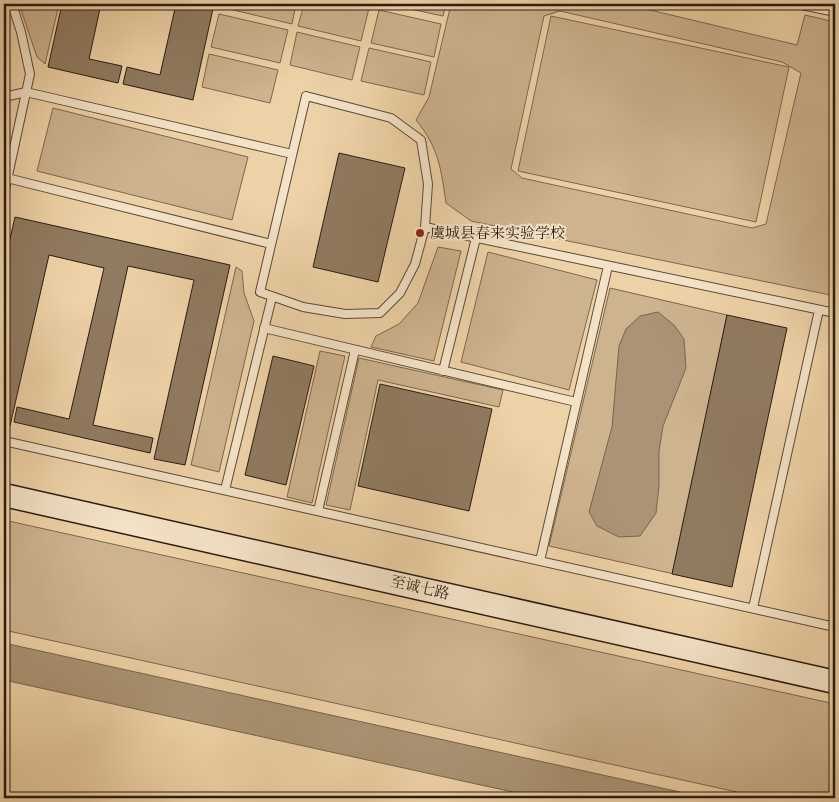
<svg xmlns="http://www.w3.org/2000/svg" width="839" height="802" font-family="'IM FELL Double Pica','Noto Serif SC',serif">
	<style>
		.green { fill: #cdb38e; stroke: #7c6750; fill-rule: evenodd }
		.water { fill: #ab9475; stroke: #77644e }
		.building { fill: #907a60; stroke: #2a1b13 }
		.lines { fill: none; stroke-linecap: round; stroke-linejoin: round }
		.service-casing { stroke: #5b4938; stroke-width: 10 }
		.secondary-casing { stroke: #2a1b13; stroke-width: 25 }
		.service { stroke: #f4e2c6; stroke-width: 8 }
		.secondary { stroke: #f4e2c6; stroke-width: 22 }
		.poi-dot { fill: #8f2418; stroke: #f4e2c6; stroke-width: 2 }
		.labels { text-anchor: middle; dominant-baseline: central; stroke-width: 4; stroke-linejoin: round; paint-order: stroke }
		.poi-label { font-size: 15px; fill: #2a1b13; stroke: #f4e2c6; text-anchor: start }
		.street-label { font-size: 15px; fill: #2a1b13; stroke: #f4e2c6 }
	</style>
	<rect width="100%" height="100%" fill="#eed2a7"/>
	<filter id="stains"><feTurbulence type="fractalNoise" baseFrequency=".004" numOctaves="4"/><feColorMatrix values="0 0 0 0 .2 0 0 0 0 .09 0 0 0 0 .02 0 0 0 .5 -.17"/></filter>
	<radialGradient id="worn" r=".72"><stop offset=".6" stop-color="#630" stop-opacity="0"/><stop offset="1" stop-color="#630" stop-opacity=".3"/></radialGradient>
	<path class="green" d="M19,4H59L45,64L37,57Z
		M230,4H296L292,24L229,9Z
		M304,4H350L369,8L361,41L298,26Z
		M387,4H446L443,16Z
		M451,4H625L797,45L805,15L835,22V296L471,221L446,203C441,169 439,148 416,120L429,97ZM560,11L782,62L801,73L766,224L752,228L522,178L511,169L544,16Z
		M379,10L441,24L434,57L371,43Z
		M219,14L288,30L280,63L211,47Z
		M551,16L789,67L756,222L518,171Z
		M297,32L360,47L352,80L290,65Z
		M369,48L431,62L424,95L361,81Z
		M209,54L278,70L270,103L202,87Z
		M53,108L248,157L232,220L37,171Z
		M438,247L461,251L434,361L371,347L376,336L399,324L418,303Z
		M488,252L597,280L569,390L461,362Z
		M236,267L242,271L244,293L254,321L219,472L191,465Z
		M610,288L727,315L674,574L549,546Z
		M320,351L345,356L312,503L287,497Z
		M359,358L503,390L499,407L378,380L350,510L326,505Z
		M4,520L835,704V798H764L4,630Z"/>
	<path class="water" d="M658,312L674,325L684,339L686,368L663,426L659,451V486L656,513L640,536L619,537L597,526L589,512L612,427L619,346L626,329L640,316Z
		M4,643L707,798H540L4,680Z"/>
	<path class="building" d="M62,4H101L89,59L122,66L118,83L48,67Z
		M176,4H214L193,100L123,84L127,67L160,75Z
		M339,153L405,168L378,282L313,267Z
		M15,217L230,265L185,465L154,459L194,280L128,266L93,425L153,438L150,453L14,422L17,407L69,419L104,268L49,255L10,426L4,425V265Z
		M727,315L787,328L732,587L672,574Z
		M273,356L314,366L286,485L245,475Z
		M380,384L492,409L469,511L358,486Z"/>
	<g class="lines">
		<defs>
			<path id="service" d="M797,4L835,12
				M306,96L391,118L421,140L428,184L425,227L415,264L400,293L380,313L345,314L303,307L260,292Z
				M4,97L26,92L292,154
				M4,175L7,178L271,244
				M4,194L30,74L21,32L12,4
				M425,227L835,313
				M264,328L576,402
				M443,371L476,238
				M4,441L835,627
				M225,490L272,297
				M318,511L355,350
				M540,561L608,266
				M753,608L819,310"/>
			<path id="secondary" d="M4,495L835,682"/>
		</defs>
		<use href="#service" class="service-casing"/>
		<use href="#secondary" class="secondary-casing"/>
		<use href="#service" class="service"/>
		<use href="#secondary" class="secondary"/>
	</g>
	<circle class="poi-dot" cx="420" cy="233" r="5"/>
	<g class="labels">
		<g class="poi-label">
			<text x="430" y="233">虞城县春来实验学校</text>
		</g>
		<g class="street-label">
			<text transform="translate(420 588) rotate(13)">至诚七路</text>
		</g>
	</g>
	<rect width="839" height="802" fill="none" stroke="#eed2a7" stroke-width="20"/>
	<rect x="5" y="5" width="829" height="792" fill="none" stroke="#2a1b13" stroke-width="2.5"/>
	<rect x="10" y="10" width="819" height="782" fill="none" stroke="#2a1b13"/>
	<rect width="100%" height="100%" filter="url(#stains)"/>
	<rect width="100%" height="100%" fill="url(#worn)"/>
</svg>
